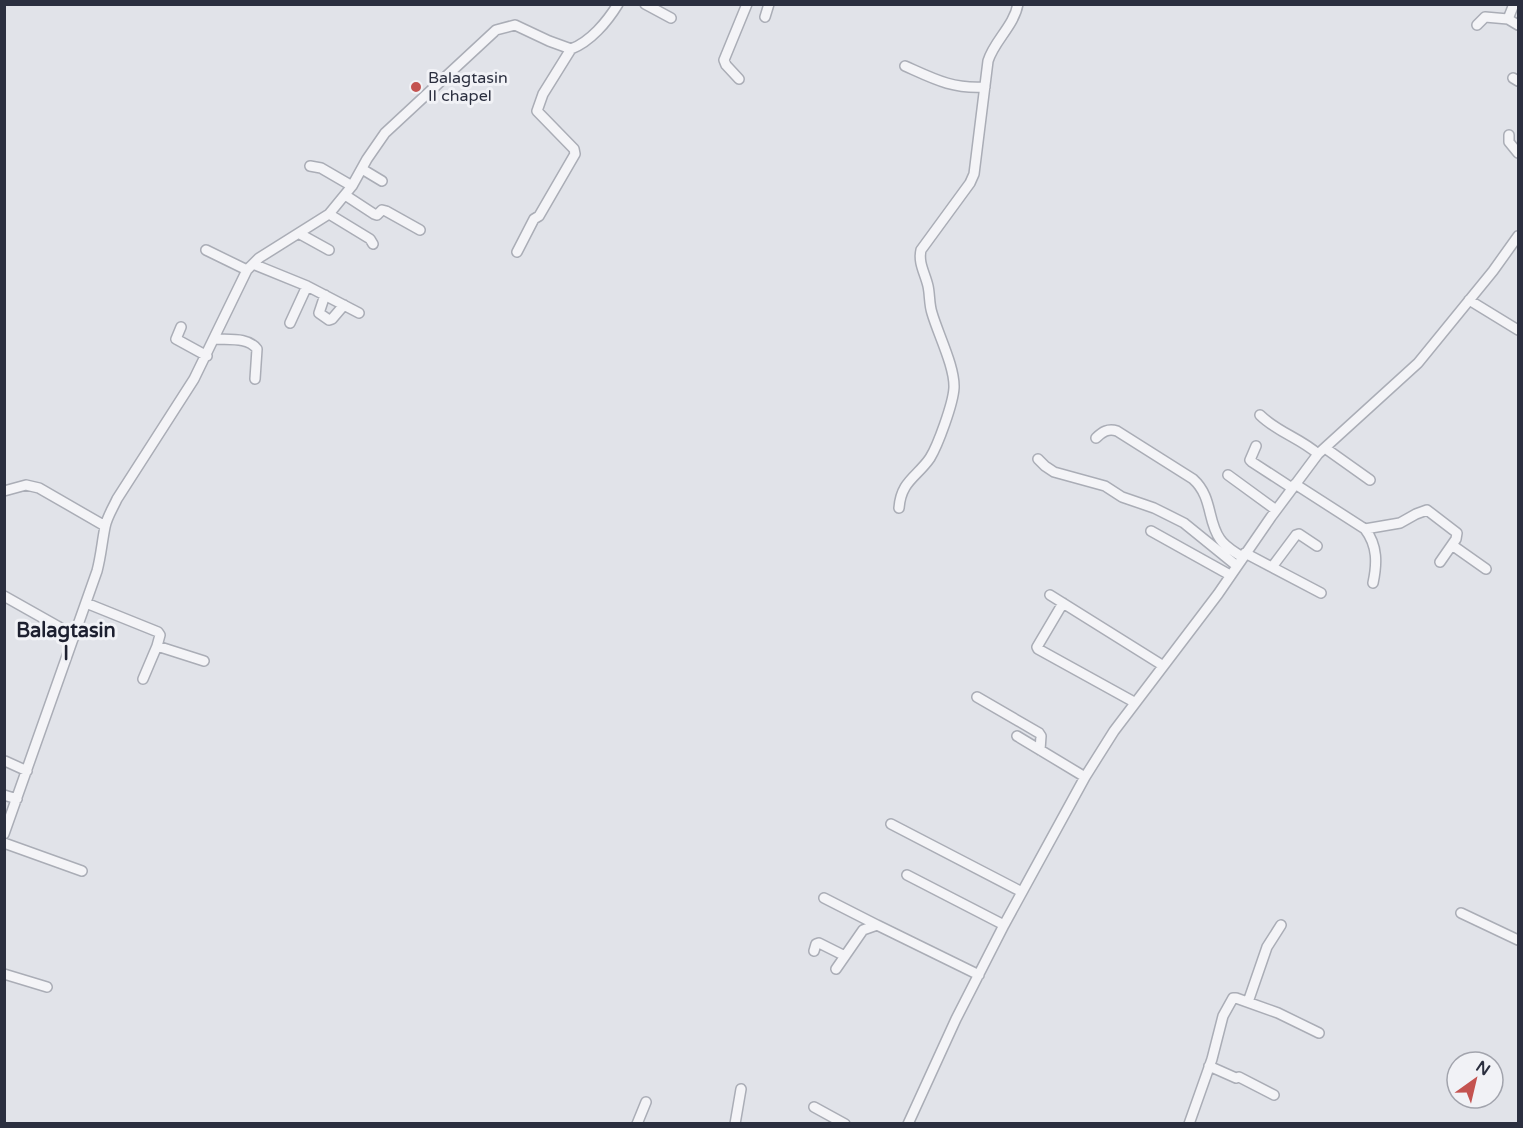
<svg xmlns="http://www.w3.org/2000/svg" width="1523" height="1128" font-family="'Varela Round',sans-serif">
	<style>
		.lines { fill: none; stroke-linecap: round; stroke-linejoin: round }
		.minor-casing { stroke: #aaadb6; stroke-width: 12 }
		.minor { stroke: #f4f4f7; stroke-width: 9 }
		.poi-dot { fill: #c45350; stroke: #f1f2f6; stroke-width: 2 }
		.labels { text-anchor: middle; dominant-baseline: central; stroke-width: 6; stroke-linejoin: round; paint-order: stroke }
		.poi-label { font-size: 16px; fill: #2b2f3f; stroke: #f1f2f6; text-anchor: start }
		.quarter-label { font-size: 20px; font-weight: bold; fill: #1d2030; stroke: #f1f2f6 }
	</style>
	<rect width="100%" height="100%" fill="#e1e3e9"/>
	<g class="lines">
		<defs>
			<path id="minor" d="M645,4L671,18
				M1514,4L1508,19L1518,25
				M765,17L769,4
				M1477,25L1485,17L1508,19
				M905,66C934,79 952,89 985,87
				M1513,78L1518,81
				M739,79L726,65L724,60L747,4
				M1509,135V142L1518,153
				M310,166L321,168L352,186
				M362,169L382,181
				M345,195L374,214L377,215L382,210L386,211L420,230
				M329,214L370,239L373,244
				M300,234L329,250
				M206,250L247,270
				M517,252L534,219L539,216L575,154L574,149L537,111L543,94L571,49
				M253,264L307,286L359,313
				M325,295L319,313L329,320L332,319L344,305
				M1469,300L1518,330
				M290,323L307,286
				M181,327L176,339L207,356
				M215,339C229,340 248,337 257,349L255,379
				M1260,415C1277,432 1300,438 1318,454
				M1096,438C1102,432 1108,428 1117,431L1193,479C1213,497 1207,521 1220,539C1225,547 1235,552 1242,557
				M1256,446L1250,460L1252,462L1292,488
				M1325,448L1370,480
				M1038,459L1045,466L1054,472L1105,486L1122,497L1154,508L1184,523L1237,566
				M1228,475L1276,510
				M1295,484L1365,529L1400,523L1416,514L1427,510L1457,533L1456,539L1440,562
				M4,491L26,485L39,488L105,526
				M899,508C901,481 917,477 930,458C938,445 953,404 954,388C955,367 938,334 932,313C929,304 930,295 928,286C925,273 918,263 921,250L970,183L974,174L988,61C994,41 1014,26 1018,4
				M1365,529C1378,546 1377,564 1373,583
				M1151,531L1230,575
				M1452,545L1486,569
				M1245,553L1321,593
				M1272,567L1296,535L1299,534L1317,546
				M1050,595L1162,665
				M4,596L75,636
				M86,603L158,632L160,635L157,646
				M1063,603L1037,647L1038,649L1134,702
				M143,679L157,646L204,661
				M977,697L1039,733L1041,736L1040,750
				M1017,736L1085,777
				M5,761L27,771
				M4,795L17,799
				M891,824L1022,892
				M4,834L97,571C101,556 102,542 105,527C107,517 113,508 117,499L194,379L247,270L259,258L329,214L352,186L367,159L385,133L496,30L515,25L549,41L571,49C590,42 607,22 618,4
				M4,843L82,871
				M907,875L1004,925
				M824,898L877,925
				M1461,913L1518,940
				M814,951L816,944L819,943L845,956
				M836,969L863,930L877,925L979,975
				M4,974L47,987
				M1248,1002L1267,947L1281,925
				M1209,1066L1236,1078L1239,1077L1274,1095
				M814,1107L845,1124
				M637,1124L646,1102
				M735,1124L741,1089
				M908,1124L956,1019L1004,925L1085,777L1114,731L1218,594L1271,517L1318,454L1418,363L1493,271L1518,236
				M1189,1124L1212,1059L1223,1016L1233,998H1236L1278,1013L1319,1033"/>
		</defs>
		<use href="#minor" class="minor-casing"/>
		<use href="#minor" class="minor"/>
	</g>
	<circle class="poi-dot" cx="416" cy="87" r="6"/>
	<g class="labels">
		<g class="poi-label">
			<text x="428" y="78">Balagtasin<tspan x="428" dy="18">II chapel</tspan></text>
		</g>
		<g class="quarter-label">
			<text x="66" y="631">Balagtasin<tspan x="66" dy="23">I</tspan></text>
		</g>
	</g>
	<rect width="1523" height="1128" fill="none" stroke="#2b2f3f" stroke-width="12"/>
	<g transform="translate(1475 1080) rotate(34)"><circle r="28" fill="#f1f2f6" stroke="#a2a4ad" stroke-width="1.5"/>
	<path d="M0-4.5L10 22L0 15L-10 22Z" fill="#c45350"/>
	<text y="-9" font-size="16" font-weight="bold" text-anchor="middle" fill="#2b2f3f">N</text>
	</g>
</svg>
